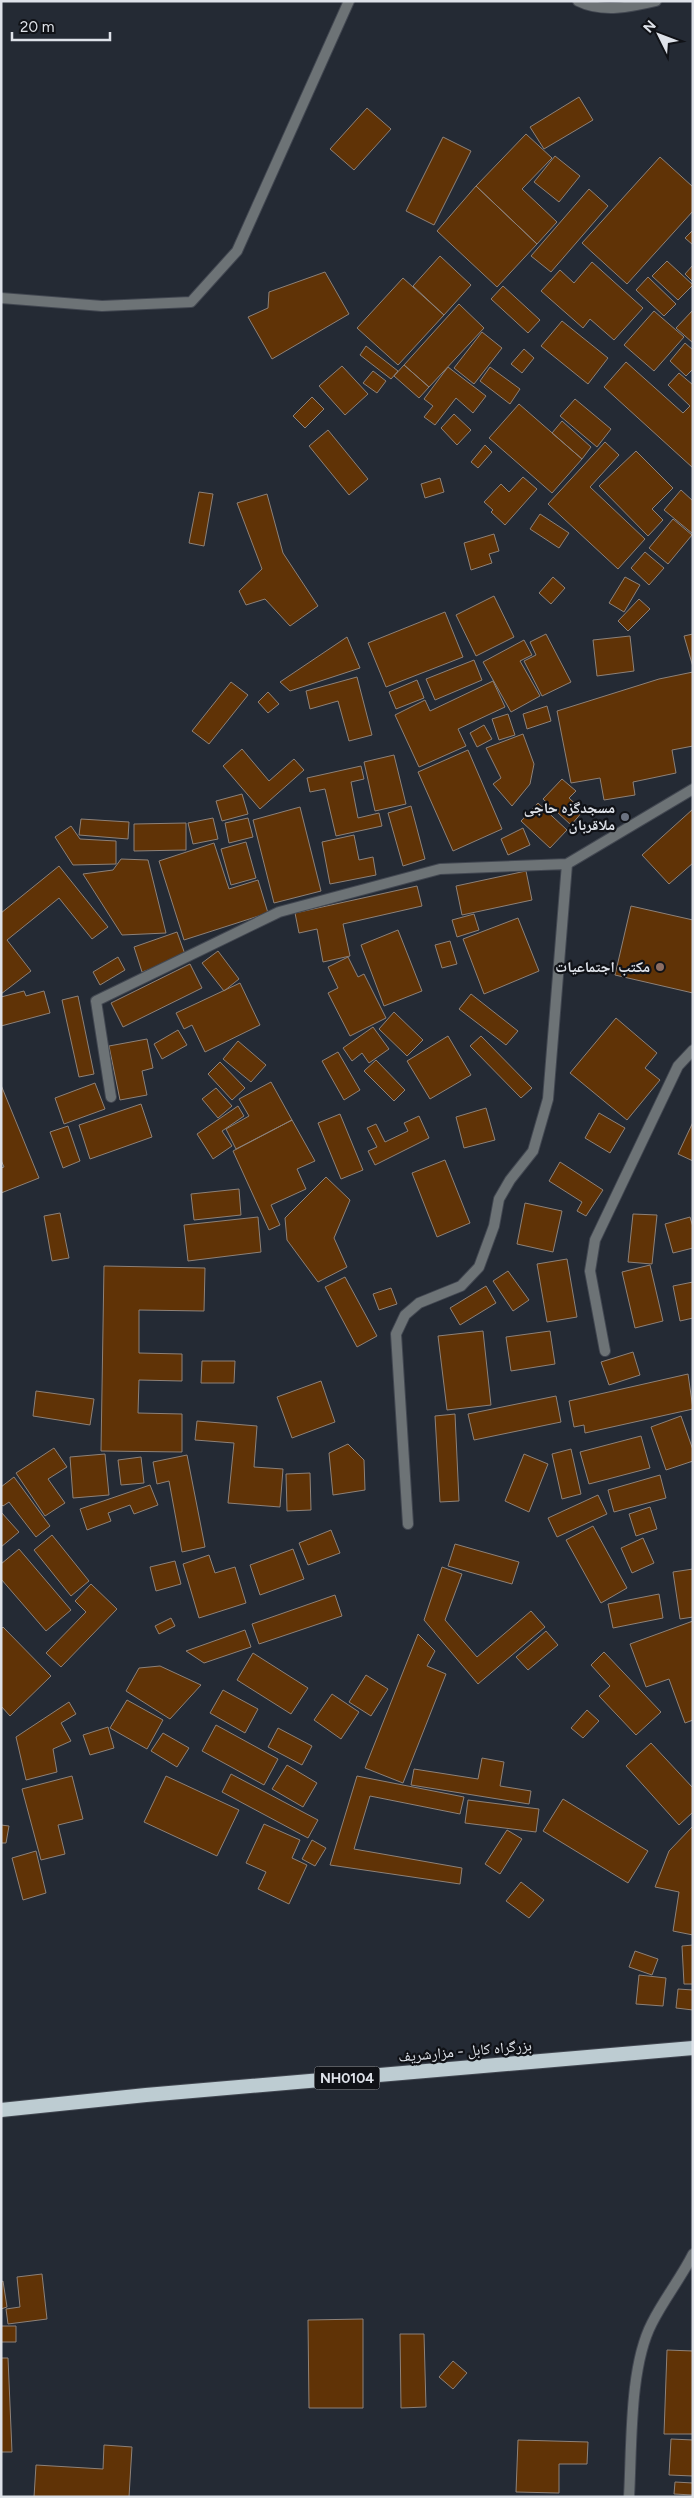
<svg xmlns="http://www.w3.org/2000/svg" width="694" height="2498" font-family="Figtree,'Noto Naskh Arabic',sans-serif">
	<style>
		.building { fill: #603306; stroke: #8d8178 }
		.lines { fill: none; stroke-linecap: round; stroke-linejoin: round }
		.minor-casing { stroke: #424751; stroke-width: 12 }
		.trunk-casing { stroke: #424751; stroke-width: 16 }
		.minor { stroke: #6d7376; stroke-width: 10 }
		.trunk { stroke: #bdccd2; stroke-width: 14 }
		.worship-dot { fill: #6b7280; stroke: #101217; stroke-width: 2 }
		.education-dot { fill: #8d6e63; stroke: #101217; stroke-width: 2 }
		.labels { text-anchor: middle; dominant-baseline: central; stroke-width: 4.5; stroke-linejoin: round; paint-order: stroke }
		.shield { fill: #101217; stroke: #a0a4aa; stroke-width: 1 }
		.shield-label { font-size: 14px; font-weight: bold; fill: #dee2e9 }
		.poi-label { font-size: 15px; font-weight: bold; fill: #dee2e9; stroke: #101217; text-anchor: end }
		.street-label { font-size: 15px; fill: #dee2e9; stroke: #101217 }
	</style>
	<rect width="100%" height="100%" fill="#242a34"/>
	<path class="building" d="M579,97L593,120L544,149L530,127Z
		M367,108L391,129L354,170L330,149Z
		M526,134L552,158L522,189L557,222L537,244L476,186Z
		M443,137L471,151L434,225L406,211Z
		M555,156L580,176L559,202L534,182Z
		M660,157L693,187V211L627,284L582,243Z
		M476,186L537,244L497,287L437,231Z
		M589,189L608,206L551,272L531,256Z
		M693,230V245L685,238Z
		M440,256L471,285L444,315L413,286Z
		M667,261L693,285L678,300L652,276Z
		M592,262L643,308L614,340L590,319L583,328L541,291L560,270L574,283Z
		M693,265V282L685,274Z
		M325,272L349,314L272,359L248,317L268,308L269,292Z
		M648,277L676,304L664,316L636,290Z
		M403,278L444,315L398,365L357,328Z
		M503,286L540,320L528,333L491,299Z
		M459,304L484,328L429,387L404,365Z
		M693,310V343L676,328Z
		M654,311L684,337L654,371L624,345Z
		M562,321L608,358L588,384L541,346Z
		M482,332L502,348L474,384L454,368Z
		M685,343L693,350V369L686,376L670,361Z
		M366,346L398,371L391,379L360,355Z
		M524,349L534,358L522,373L511,364Z
		M626,362L683,413L690,406L668,385L679,373L693,385V468L604,387Z
		M404,365L429,387L419,398L394,376Z
		M342,366L368,394L345,415L319,386Z
		M448,367L486,396L473,413L456,398L435,425L424,417L433,406L424,399Z
		M490,367L520,389L510,404L480,381Z
		M373,371L386,381L377,393L363,383Z
		M312,397L324,409L305,428L293,416Z
		M575,399L611,429L597,447L560,416Z
		M519,404L582,459L552,493L489,438Z
		M454,414L471,430L457,445L441,428Z
		M562,421L591,447L582,459L552,433Z
		M328,430L368,479L349,495L309,446Z
		M605,442L619,455L590,487L645,539L618,569L548,504Z
		M485,445L492,452L478,468L471,462Z
		M636,451L673,488L652,509L663,520L648,536L599,486Z
		M523,477L537,489L505,525L491,512L493,510L484,502L501,484L509,492Z
		M440,478L444,492L425,498L421,484Z
		M681,490L693,501V534L664,510Z
		M199,492L213,494L204,546L189,543Z
		M267,494L283,553L318,606L290,626L265,599L246,605L239,591L262,569L237,503Z
		M540,514L569,533L559,548L530,529Z
		M673,519L692,535L668,564L649,548Z
		M494,534L499,551L489,554L492,563L471,570L464,543Z
		M645,552L664,568L649,585L631,568Z
		M553,577L565,588L551,604L539,593Z
		M625,577L640,585L624,612L609,603Z
		M494,596L514,637L476,656L456,615Z
		M639,599L650,609L628,631L618,621Z
		M445,612L463,657L386,687L368,643Z
		M546,634L571,682L542,696L524,661L536,655L530,642Z
		M693,634V667L684,636Z
		M630,636L634,671L597,676L593,640Z
		M347,637L360,668L290,691L280,682Z
		M524,640L532,655L520,661L540,696L511,712L483,662Z
		M474,660L482,680L435,700L426,679Z
		M693,672V746L672,750L676,773L633,782L635,795L604,800L600,778L571,783L557,711L659,679Z
		M357,677L372,735L349,741L338,701L310,709L306,691Z
		M417,680L424,698L396,709L389,692Z
		M493,681L505,707L458,729L466,746L419,767L395,715L425,700L430,711Z
		M231,682L248,695L209,744L192,731Z
		M268,692L279,704L268,713L258,702Z
		M547,706L551,721L527,729L523,714Z
		M508,714L515,735L499,740L492,719Z
		M484,725L492,739L477,747L470,733Z
		M523,734L534,764L530,784L512,806L493,784L501,778L486,748Z
		M242,749L269,781L294,759L304,770L260,809L223,766Z
		M468,750L502,829L453,851L418,772Z
		M394,755L406,804L375,811L364,762Z
		M361,766L364,779L351,782L358,818L379,813L382,826L336,836L325,789L310,792L307,778Z
		M562,779L576,791L569,798L583,811L571,825L543,799Z
		M242,794L248,814L222,821L216,801Z
		M538,803L567,830L550,848L521,821Z
		M411,806L425,859L403,866L388,813Z
		M300,807L321,891L274,903L253,820Z
		M693,809V863L669,884L642,855Z
		M213,818L218,839L193,844L188,823Z
		M248,818L253,837L229,843L225,823Z
		M81,819L129,822L128,839L79,835Z
		M186,823V850L134,851V824Z
		M71,826L80,839L116,841V864L73,865L55,837Z
		M523,828L530,845L508,855L501,839Z
		M354,835L359,860L373,857L376,875L330,884L322,842Z
		M246,842L256,878L231,885L221,849Z
		M214,843L229,889L258,880L268,913L184,940L159,861Z
		M121,859L148,860L166,933L122,935L83,874L113,870Z
		M59,866L108,927L92,939L59,898L7,940L31,971L1,994V913Z
		M526,871L532,900L462,915L456,886Z
		M417,886L422,906L343,924L350,956L323,962L317,929L299,933L295,913Z
		M631,906L693,920V993L615,975Z
		M474,914L479,930L457,937L452,920Z
		M518,918L539,971L484,994L463,939Z
		M398,930L422,991L384,1006L361,945Z
		M177,932L186,957L142,972L134,947Z
		M450,941L457,964L442,968L435,945Z
		M218,951L239,979L224,991L202,963Z
		M118,957L125,970L100,985L93,972Z
		M348,957L358,977L364,974L386,1018L350,1036L328,993L338,988L328,967Z
		M190,964L202,988L123,1027L111,1003Z
		M240,983L260,1025L205,1052L192,1025L184,1029L176,1013Z
		M24,991L26,996L44,991L50,1013L1,1026V997Z
		M471,994L518,1031L506,1045L459,1009Z
		M78,996L94,1074L79,1077L62,1000Z
		M394,1012L423,1040L407,1056L379,1029Z
		M616,1018L657,1053L645,1068L660,1080L627,1120L570,1073Z
		M373,1027L389,1049L369,1063L362,1053L352,1061L343,1048Z
		M178,1030L187,1045L162,1059L154,1044Z
		M448,1036L471,1075L430,1099L407,1061Z
		M481,1036L532,1088L521,1098L470,1046Z
		M147,1039L153,1068L142,1071L147,1095L120,1100L109,1046Z
		M238,1041L266,1065L251,1082L223,1059Z
		M338,1052L360,1090L344,1100L322,1061Z
		M376,1060L405,1090L394,1101L364,1071Z
		M220,1062L245,1088L232,1100L208,1074Z
		M271,1082L292,1120L236,1149L226,1129L249,1116L239,1099Z
		M95,1083L105,1109L64,1124L55,1098Z
		M1,1085L39,1178L1,1193V1168L4,1167L1,1160Z
		M216,1088L232,1106L218,1118L202,1099Z
		M141,1104L152,1137L90,1159L79,1125Z
		M238,1106L244,1116L222,1131L232,1146L213,1159L197,1134Z
		M486,1108L495,1140L464,1148L456,1117Z
		M599,1113L625,1128L610,1153L585,1138Z
		M340,1114L363,1170L341,1179L318,1123Z
		M419,1116L429,1138L375,1165L368,1151L377,1147L367,1128L376,1124L385,1142L408,1131L404,1123Z
		M292,1120L315,1161L297,1169L306,1189L271,1205L280,1225L269,1230L233,1151Z
		M693,1122V1161L678,1154Z
		M68,1126L80,1161L63,1168L50,1132Z
		M445,1160L470,1223L437,1237L412,1173Z
		M560,1162L603,1190L586,1216L577,1211L582,1202L549,1181Z
		M326,1177L350,1200L334,1238L347,1267L318,1282L287,1240L285,1218Z
		M239,1189L241,1215L194,1220L191,1194Z
		M525,1203L562,1211L553,1252L517,1244Z
		M60,1213L69,1258L52,1261L44,1216Z
		M633,1214L657,1215L652,1264L628,1262Z
		M258,1217L261,1252L188,1261L184,1225Z
		M690,1217L693,1227V1248L673,1253L665,1224Z
		M567,1259L577,1317L547,1322L537,1264Z
		M650,1265L663,1321L635,1328L622,1272Z
		M104,1266L205,1268L204,1311L139,1310V1353L182,1354V1381L139,1380L138,1413L182,1414V1452L101,1451Z
		M508,1271L529,1300L513,1311L493,1281Z
		M345,1277L377,1336L357,1347L325,1287Z
		M693,1282V1318L680,1321L673,1286Z
		M486,1286L496,1303L460,1325L450,1308Z
		M391,1288L397,1304L379,1310L373,1294Z
		M483,1331L491,1405L447,1410L438,1336Z
		M550,1331L555,1364L511,1371L506,1337Z
		M633,1352L640,1375L609,1385L601,1362Z
		M202,1361H235L234,1383H201Z
		M688,1374L693,1409L585,1433L584,1425L574,1427L569,1401Z
		M321,1381L335,1422L292,1438L277,1397Z
		M36,1391L94,1399L90,1425L33,1416Z
		M556,1396L561,1422L474,1440L468,1414Z
		M455,1414L459,1501L440,1502L435,1416Z
		M681,1416L693,1450V1461L666,1470L651,1427Z
		M197,1421L257,1426L254,1467L283,1469L280,1507L228,1503L234,1443L195,1440Z
		M641,1436L650,1468L589,1484L580,1452Z
		M348,1444L364,1460L365,1490L333,1495L329,1453Z
		M54,1448L67,1467L48,1479L65,1503L45,1516L16,1473Z
		M571,1449L581,1494L562,1499L552,1454Z
		M105,1454L109,1495L73,1498L70,1457Z
		M524,1454L548,1464L529,1512L505,1501Z
		M187,1455L205,1547L182,1552L169,1481L157,1484L153,1462Z
		M141,1457L144,1483L121,1485L118,1460Z
		M310,1473L311,1510L287,1511L286,1474Z
		M660,1475L666,1498L614,1512L608,1490Z
		M14,1477L50,1526L36,1537L9,1502L3,1506L1,1504V1487Z
		M150,1485L158,1505L134,1514L130,1505L108,1513L111,1521L87,1530L80,1509Z
		M598,1495L607,1514L557,1537L548,1518Z
		M650,1507L657,1529L636,1536L629,1514Z
		M1,1512L19,1532L1,1547Z
		M593,1526L627,1588L601,1603L566,1540Z
		M331,1530L340,1553L308,1565L299,1543Z
		M52,1535L89,1581L71,1596L34,1550Z
		M643,1538L654,1563L632,1573L621,1548Z
		M455,1544L519,1562L512,1584L448,1566Z
		M19,1549L71,1610L46,1631L1,1579V1564Z
		M293,1549L304,1579L260,1595L250,1565Z
		M209,1555L215,1573L235,1567L246,1603L199,1618L183,1564Z
		M175,1561L181,1584L156,1591L150,1567Z
		M442,1567L462,1574L445,1620L477,1657L531,1611L545,1627L478,1684L424,1620Z
		M693,1569V1617L680,1619L673,1572Z
		M91,1584L117,1609L61,1667L46,1653L86,1612L75,1601Z
		M659,1594L663,1618L613,1628L608,1604Z
		M335,1595L342,1616L259,1644L252,1624Z
		M171,1618L175,1626L159,1634L155,1626Z
		M693,1621V1720L685,1723L669,1679L646,1687L630,1644Z
		M3,1627L51,1676L10,1716L1,1706V1629Z
		M245,1630L251,1647L204,1663L186,1651Z
		M546,1631L558,1645L528,1670L516,1657Z
		M418,1634L435,1651L427,1666L446,1674L403,1783L365,1768Z
		M604,1652L661,1712L636,1735L599,1696L610,1686L591,1665Z
		M253,1653L308,1688L291,1714L237,1680Z
		M160,1666L201,1685L170,1719L126,1691L139,1668Z
		M366,1675L388,1689L371,1716L349,1702Z
		M223,1690L258,1709L245,1733L210,1713Z
		M332,1694L359,1712L341,1739L314,1720Z
		M127,1700L163,1720L147,1749L110,1728Z
		M69,1702L76,1714L61,1723L71,1741L53,1749L57,1772L26,1780L16,1737Z
		M587,1710L599,1721L583,1738L571,1728Z
		M216,1725L278,1759L264,1785L202,1751Z
		M108,1727L114,1748L90,1755L83,1735Z
		M278,1728L312,1746L302,1765L268,1747Z
		M163,1733L189,1748L177,1767L151,1751Z
		M651,1743L693,1788V1812L679,1825L626,1766Z
		M482,1758L504,1762L500,1786L531,1791L529,1804L411,1785L414,1769L478,1779Z
		M287,1765L317,1783L303,1807L272,1789Z
		M231,1774L318,1820L308,1838L222,1792Z
		M72,1776L83,1819L58,1825L65,1854L41,1860L22,1789Z
		M166,1776L239,1810L217,1856L144,1822Z
		M357,1776L464,1797L460,1814L370,1796L354,1849L462,1868L460,1884L330,1865Z
		M563,1799L648,1851L628,1883L543,1831Z
		M468,1800L539,1809L536,1832L465,1823Z
		M264,1824L300,1840L292,1858L307,1865L289,1904L258,1889L266,1872L246,1863Z
		M1,1825L9,1826L6,1843H1Z
		M693,1826V1935L673,1931L679,1892L655,1887L669,1851Z
		M507,1830L522,1839L500,1874L485,1864Z
		M312,1840L326,1848L315,1866L302,1859Z
		M36,1851L46,1893L23,1900L12,1858Z
		M521,1882L544,1900L529,1918L506,1901Z
		M693,1945V1984H684L682,1946Z
		M635,1951L658,1959L652,1975L629,1967Z
		M639,1975L666,1978L663,2006L636,2004Z
		M678,1989L693,1990V2010L676,2008Z
		M42,2274L47,2319L8,2324L6,2309L20,2307L17,2277Z
		M3,2281L7,2307L1,2309V2282Z
		M363,2319V2408H309L308,2320Z
		M1,2326H16V2342H1Z
		M400,2334H424L426,2407L401,2408Z
		M667,2350L693,2351V2434H664Z
		M1,2358H8L12,2452H1Z
		M453,2361L467,2373L453,2389L439,2377Z
		M671,2439L693,2440V2476L669,2475Z
		M518,2440L588,2442L587,2464H559V2493L516,2492Z
		M104,2445L132,2447L129,2497H34L36,2465L103,2469Z
		M675,2482L693,2483V2495L674,2494Z"/>
	<g class="lines">
		<defs>
			<path id="minor" d="M578,1C602,13 631,7 656,1
				M1,298L102,306L191,302L237,251L349,1
				M111,1097L96,1001L279,912L440,869L567,864L693,789
				M605,1351L590,1271L595,1240L678,1066L693,1050
				M408,1524L396,1334L405,1315L419,1303L461,1286L479,1267L494,1226L499,1199L510,1180L533,1151L548,1099L567,864
				M629,2497C632,2446 629,2367 652,2323C664,2299 681,2278 693,2254"/>
			<path id="trunk" d="M1,2110L146,2095L693,2048"/>
		</defs>
		<use href="#minor" class="minor-casing"/>
		<use href="#trunk" class="trunk-casing"/>
		<use href="#minor" class="minor"/>
		<use href="#trunk" class="trunk"/>
	</g>
	<circle class="worship-dot" cx="625" cy="817" r="5"/>
	<circle class="education-dot" cx="660" cy="967" r="5"/>
	<g class="labels">
		<rect class="shield" x="314.5" y="2066.5" width="65" height="23" rx="4"/>
		<g class="shield-label">
			<text x="347" y="2078">NH0104</text>
		</g>
		<g class="poi-label">
			<text x="615" y="808">مسجدگزه حاجی<tspan x="615" dy="17">ملاقربان</tspan></text>
			<text x="650" y="967">مکتب اجتماعیات</text>
		</g>
		<g class="street-label">
			<text transform="translate(465 2051) rotate(-5)">بزرگراه کابل - مزارشریف</text>
		</g>
	</g>
	<rect width="694" height="2498" fill="none" stroke="#dee2e9" stroke-width="5"/>
	<g transform="translate(659 35) rotate(312)" stroke="#101217" stroke-width="4" paint-order="stroke">
	<path d="M0-4L9 19L0 12L-9 19Z" fill="#dee2e9"/>
	<text y="-8" font-size="14" font-weight="bold" text-anchor="middle" fill="#dee2e9">N</text>
	</g>
	<path d="M12 32v8h98v-8" fill="none" stroke="#dee2e9" stroke-width="2.5"/>
	<text x="20" y="32" font-size="15" fill="#dee2e9" stroke="#101217" stroke-width="4" paint-order="stroke">20 m</text>
</svg>
